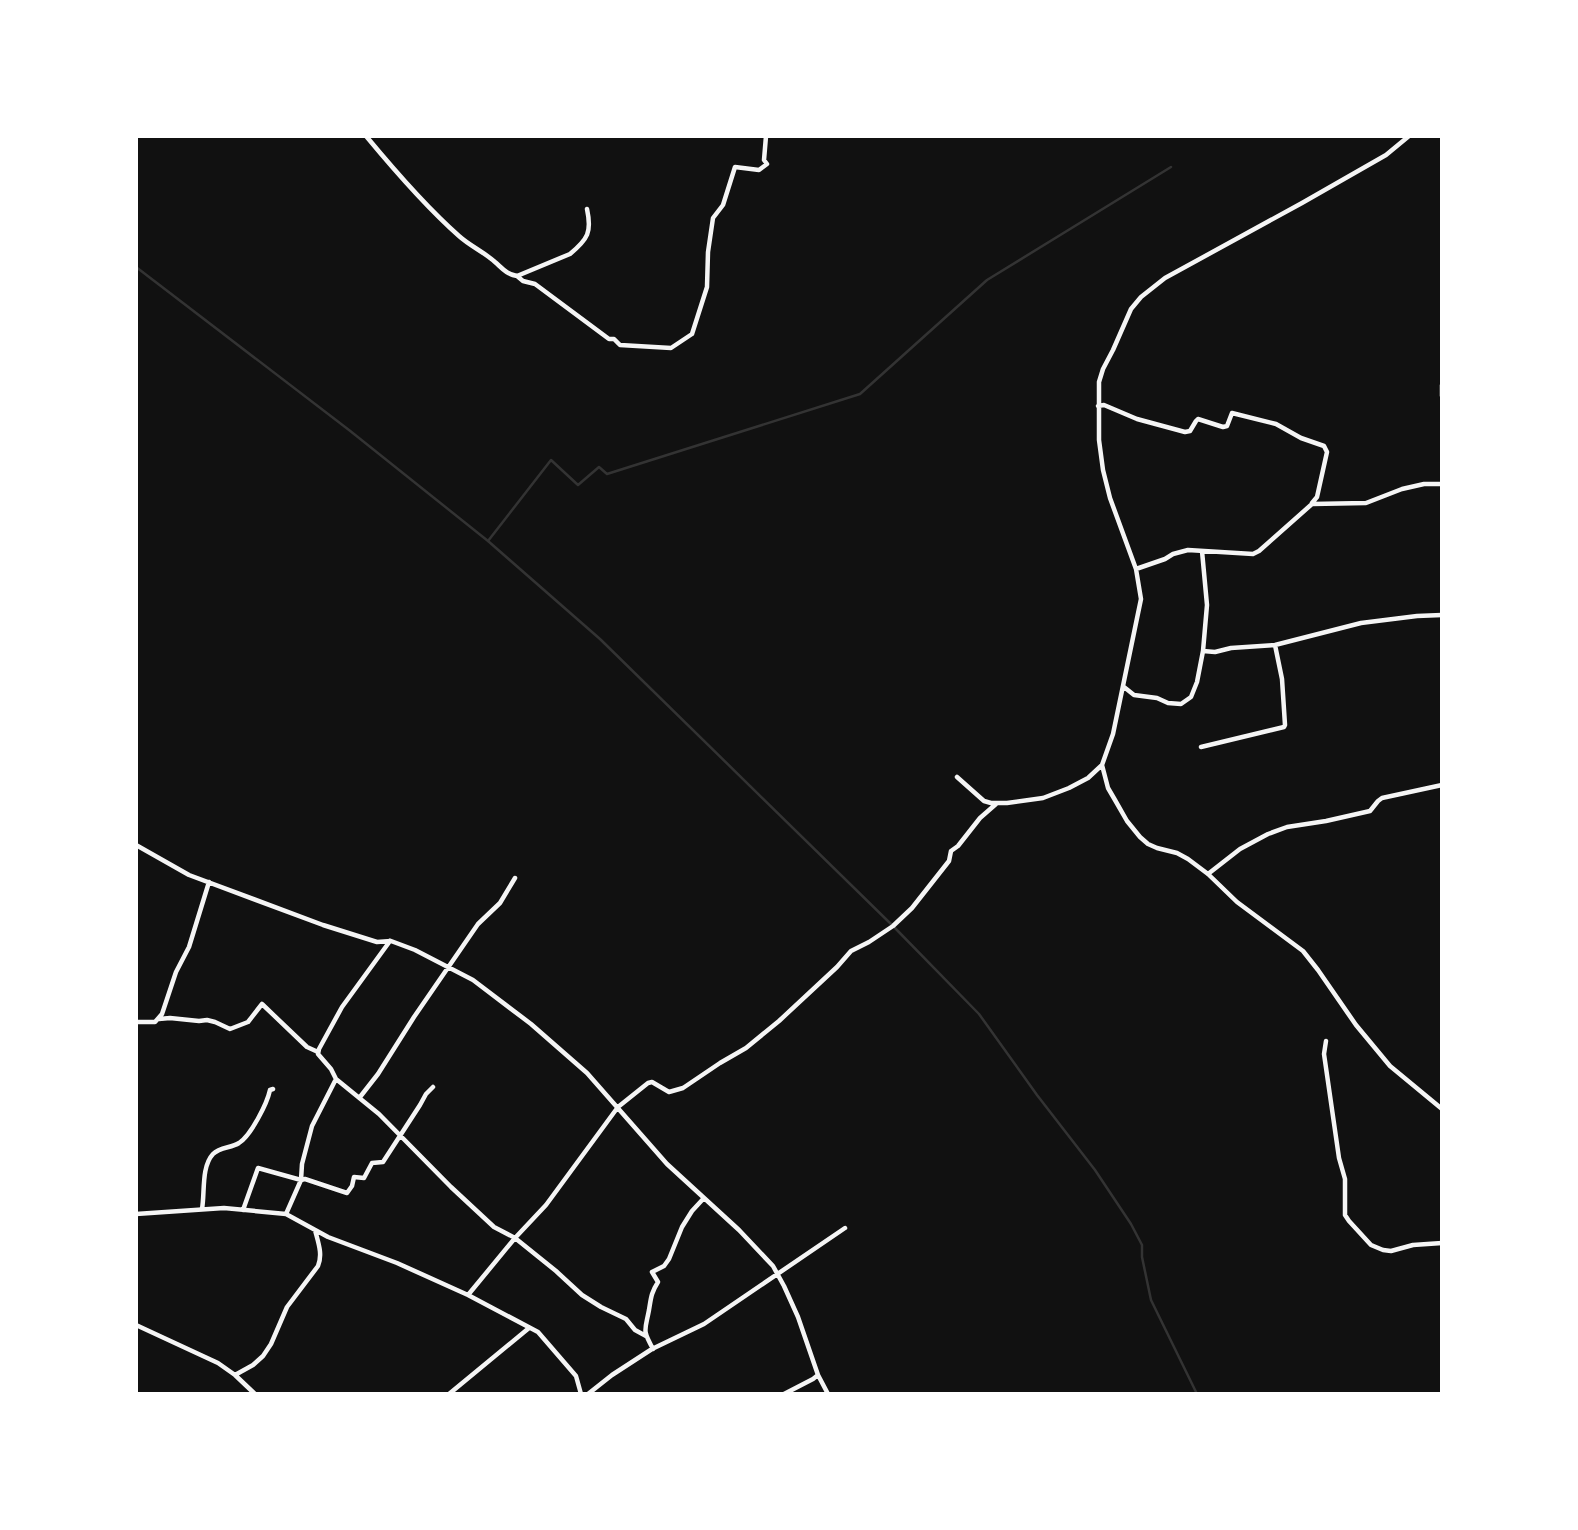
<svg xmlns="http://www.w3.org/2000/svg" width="1578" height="1530" font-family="'PT Sans Narrow',sans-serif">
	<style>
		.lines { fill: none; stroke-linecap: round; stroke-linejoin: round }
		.stream { stroke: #333; stroke-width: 2.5 }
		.minor { stroke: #f5f5f5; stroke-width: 4.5 }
	</style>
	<rect width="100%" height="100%" fill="#111"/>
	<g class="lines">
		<path class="stream" d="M136,267L349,430L488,541L600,639L893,926L979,1014L1037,1095L1095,1170L1131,1224L1142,1245V1257L1151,1300L1197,1394
			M488,541L551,460L578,485L599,467L607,474L860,394L987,280L1171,167"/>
		<path class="minor" d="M366,136C395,171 425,206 459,236C470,246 484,252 495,262C502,268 506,274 517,276L570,254C588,239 592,232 587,209
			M517,276L523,281L535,284L609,339H614L620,345L671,348L692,334L707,287L708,252L713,218L723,205L735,167L759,170L767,164L764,160L766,136
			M1442,385V396
			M1098,406L1104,405L1137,419L1185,432L1190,431L1196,421L1198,419L1223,427L1227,426L1232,413L1276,424L1301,438L1324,446L1327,452L1317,497L1312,503
			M1136,569L1165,559L1173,554L1188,550L1253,554L1259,551L1312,504L1366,503L1402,489L1424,484H1442
			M1203,651L1215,652L1231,648L1275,645L1361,623L1417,616L1442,615
			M1124,687L1134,695L1157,698L1168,703L1181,704L1191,697L1197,682L1203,651L1207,605L1202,551
			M1201,747L1284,727L1285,725L1282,679L1275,645
			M1102,765L1108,788L1115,800L1127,821L1140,837L1148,844L1157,848L1177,853L1188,859L1208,874L1237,902L1303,951L1318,970L1356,1025L1390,1066L1442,1109
			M957,777L984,801L991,803H1007L1043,798L1069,788L1088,778L1102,765L1113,734L1141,599L1136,569L1110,498L1103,470L1099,440V382L1103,369L1113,350L1131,309L1141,297L1165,278L1302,203L1386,155L1409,136
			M136,845L189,875L323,925L377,942L391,941L415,950L473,980L531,1024L587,1073L667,1164L739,1230L773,1266L784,1286L798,1317L818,1375L828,1394
			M1208,874L1240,849L1268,834L1287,827L1326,821L1370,811L1378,801L1382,798L1442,785
			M159,1019L170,1018L199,1021L207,1020L215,1022L230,1029L248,1022L262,1004L307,1047L318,1052
			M136,1022H155L162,1014L176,972L189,947L209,882
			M1326,1041L1324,1054L1339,1158L1345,1179V1215L1349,1221L1371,1245L1383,1250L1391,1251L1413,1245L1442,1243
			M336,1079L379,1114L451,1187L494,1227L515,1238L556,1271L582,1295L601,1307L626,1319L635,1330L646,1336
			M360,1097L378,1074L414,1017L478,924L500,903L515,878
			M202,1209C205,1193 201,1167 213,1154C220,1147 231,1148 239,1143C251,1135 267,1104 270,1090L273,1089
			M243,1210L258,1168L301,1180L305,1179L347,1193L352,1186L354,1177L364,1178L372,1163L383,1162L420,1105L426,1094L433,1087
			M136,1214L224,1208L286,1214L328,1237L397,1263L468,1295L538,1332L576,1376L581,1394
			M286,1214L301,1180L302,1164L312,1126L336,1079L331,1069L318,1054L319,1049L342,1007L390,941
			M468,1295L515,1238L546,1205L618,1107L648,1083L652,1082L669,1092L683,1088L720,1063L746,1048L779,1021L837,967L851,951L869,942L893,926L912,908L949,861L951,851L958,846L980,818L996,804
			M136,1325L218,1363L235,1375L255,1394
			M653,1349C642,1329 645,1331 649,1310C651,1298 651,1293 658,1282L652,1272L664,1266L669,1259L682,1227L692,1211L704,1198
			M235,1375L253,1365L263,1356L271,1344L287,1307L318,1266C323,1254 318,1242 315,1230
			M449,1394L529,1328
			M588,1394L612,1375L652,1349L704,1324L845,1228
			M784,1394L813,1379L818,1375"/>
	</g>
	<rect width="1578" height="1530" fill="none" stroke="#ffffff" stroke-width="276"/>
</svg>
